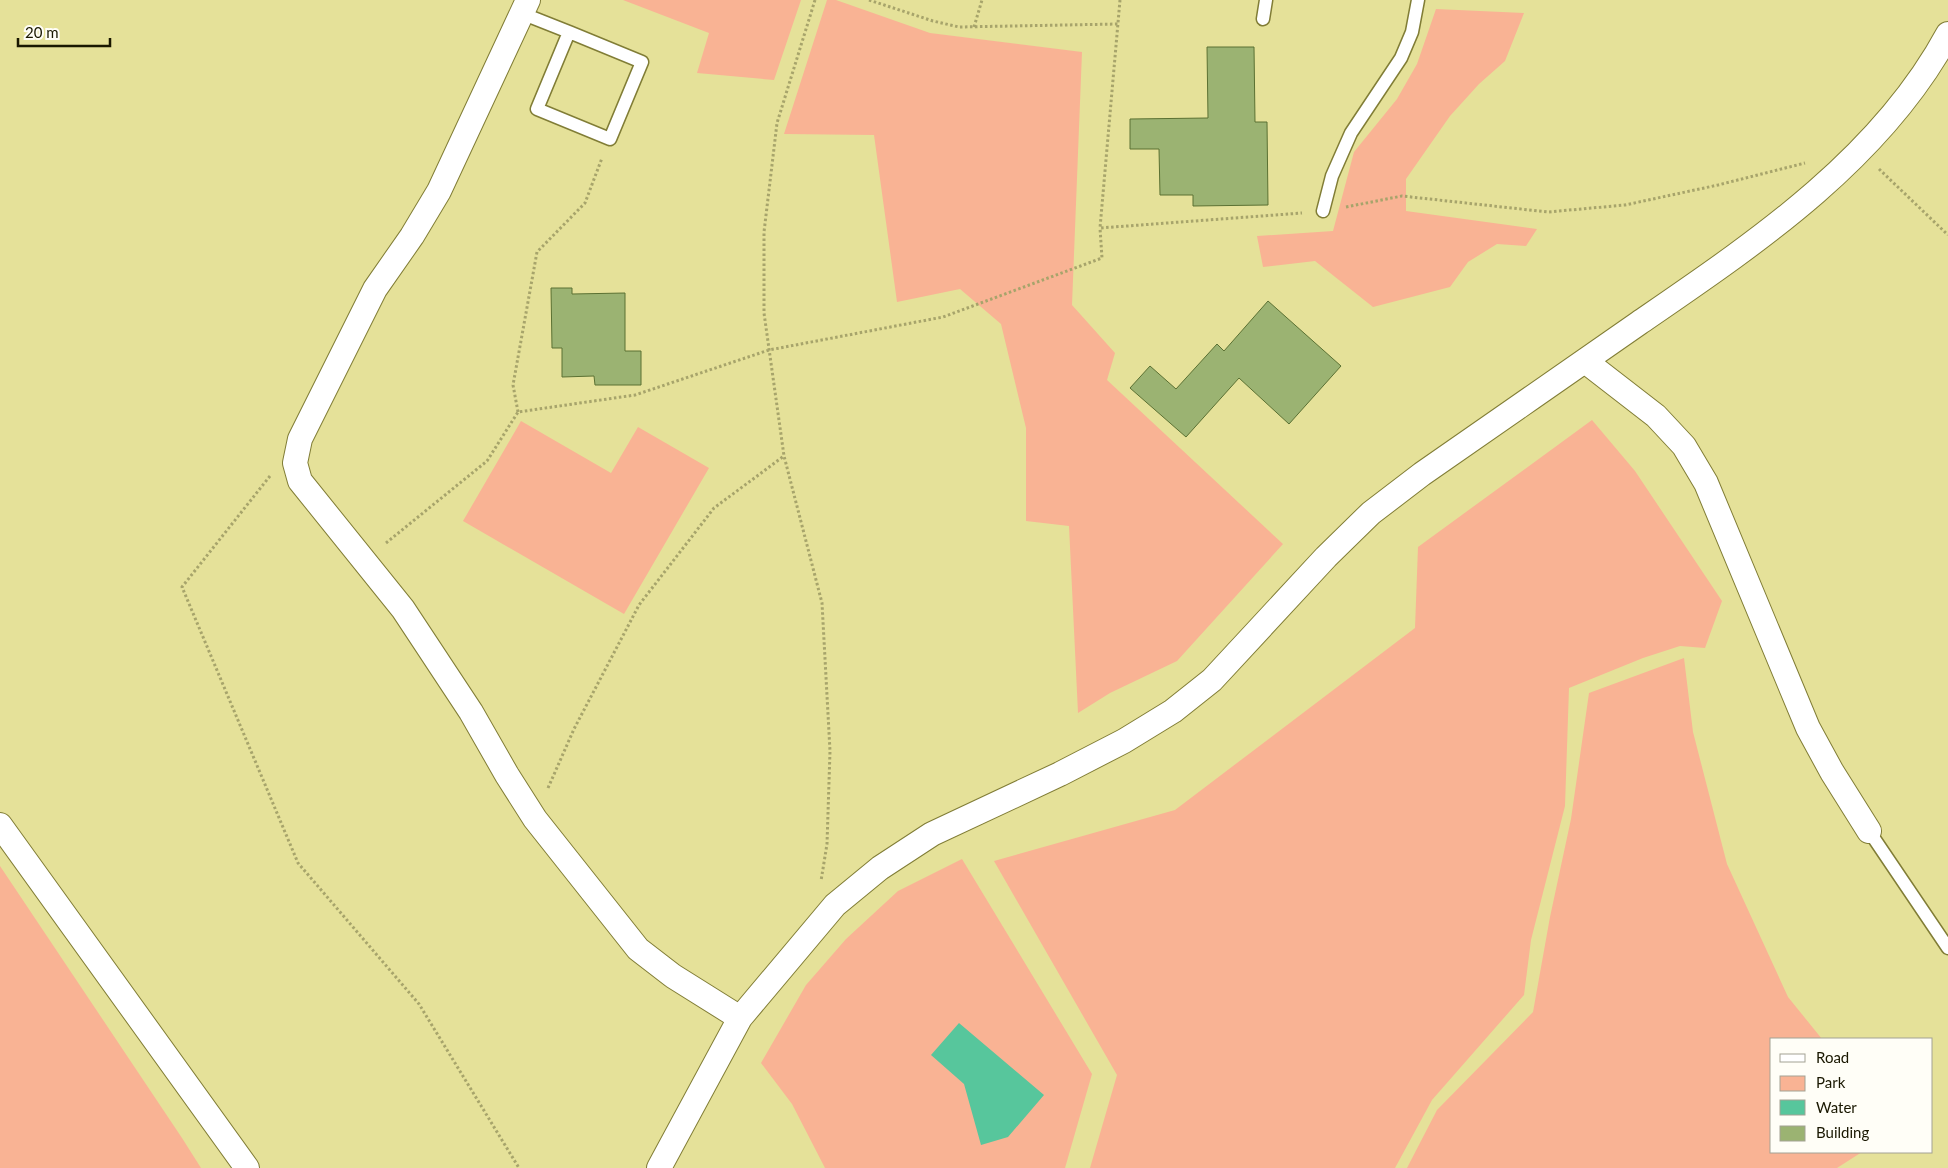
<svg xmlns="http://www.w3.org/2000/svg" width="1948" height="1168" font-family="Lato,sans-serif">
	<style>
		.green { fill: #f9b394 }
		.water { fill: #57c69c }
		.building { fill: #9bb372; stroke: #5b7133 }
		.lines { fill: none; stroke-linecap: round; stroke-linejoin: round }
		.lane-casing { stroke: #817d36; stroke-width: 15 }
		.street-casing { stroke: #817d36; stroke-width: 26 }
		.path { stroke: #a7a46b; stroke-width: 3; stroke-dasharray: 2.5 2.5; stroke-linecap: butt }
		.lane { stroke: #fff; stroke-width: 12 }
		.street { stroke: #fff; stroke-width: 24 }
	</style>
	<rect width="100%" height="100%" fill="#e5e199"/>
	<path class="green" d="M623,0H801L774,80L697,73L709,33Z
		M827,0H836L930,33L1082,52L1072,305L1115,353L1107,380L1283,544L1177,661L1110,693L1078,713L1069,526L1026,521V428L1001,324L960,289L897,302L874,135L784,134Z
		M1436,9L1524,13L1505,61L1479,84L1450,116L1406,179V211L1537,229L1526,246L1497,244L1468,262L1450,287L1373,307L1315,261L1263,267L1257,236L1333,231L1354,152L1397,99L1417,64Z
		M1592,420L1635,471L1722,601L1705,648L1680,646L1643,658L1569,688L1565,806L1531,940L1524,995L1432,1100L1395,1168H1090L1117,1075L994,861L1175,810L1415,628L1418,547Z
		M521,421L611,473L638,427L709,468L624,614L463,521Z
		M1684,658L1693,732L1727,864L1788,997L1822,1039H1772V1152H1862L1837,1168H1407L1437,1110L1533,1012L1550,917L1571,819L1589,693Z
		M962,859L1092,1074L1065,1168H825L792,1104L761,1063L806,985L846,939L898,891Z
		M0,866L182,1138L201,1168H0Z"/>
	<path class="water" d="M959,1023L1044,1095L1008,1137L981,1145L964,1084L931,1055Z"/>
	<path class="building" d="M1207,47H1254L1255,122H1267L1268,205L1193,206V195H1160L1159,149H1130V119L1208,118Z
		M551,288H572V294L625,293V351H641V385H595L594,376L562,377V348H552Z
		M1268,301L1341,366L1289,424L1239,378L1186,437L1130,388L1150,366L1176,389L1217,344L1224,351Z"/>
	<g class="lines">
		<defs>
			<path id="lane" d="M521,13L569,32
				M1263,19L1266,0
				M569,32L642,62L610,139L537,109Z
				M1323,211L1332,176L1351,133L1401,58L1412,32L1418,0
				M1869,831L1948,948"/>
			<path id="street" d="M528,0L439,191L412,236L375,289L300,439L295,463L300,481L403,609L471,712L507,775L535,819L638,949L673,976L740,1018
				M1585,361L1656,416L1684,446L1706,483L1808,728L1832,772L1869,831
				M0,825L247,1168
				M659,1168L740,1018L835,905L880,868L932,834L1060,774L1124,741L1173,711L1212,680L1326,557L1371,513L1422,474C1494,424 1567,373 1639,323C1754,244 1880,160 1948,34"/>
		</defs>
		<use href="#lane" class="lane-casing"/>
		<use href="#street" class="street-casing"/>
		<path class="path" d="M815,0L777,123L764,232V313L784,456L822,603L830,751L827,844L821,881
			M869,0L933,21L959,27L1118,24
			M1120,0L1100,228L1302,213
			M974,27L982,0
			M1879,169L1948,235
			M1346,207L1402,196L1548,212L1625,205L1718,185L1805,163
			M518,412L513,385L537,252L585,203L602,158
			M270,476L182,587L298,863L419,1004L519,1168
			M386,543L487,461L518,412L635,395L769,350L943,317L1102,258L1100,228
			M548,788L574,729L639,605L714,508L784,456"/>
		<use href="#lane" class="lane"/>
		<use href="#street" class="street"/>
	</g>
	<rect x="1770" y="1038" width="162" height="115" fill="#fffef7" stroke="#a3a294"/>
	<rect x="1780" y="1054" width="25" height="8" fill="#ffffff" stroke="#a3a294"/>
	<text x="1816" y="1063" font-size="15" fill="#191700">Road</text>
	<rect x="1780" y="1076" width="25" height="15" fill="#f9b394" stroke="#a3a294"/>
	<text x="1816" y="1088" font-size="15" fill="#191700">Park</text>
	<rect x="1780" y="1100" width="25" height="15" fill="#57c69c" stroke="#a3a294"/>
	<text x="1816" y="1113" font-size="15" fill="#191700">Water</text>
	<rect x="1780" y="1126" width="25" height="15" fill="#9bb372" stroke="#a3a294"/>
	<text x="1816" y="1138" font-size="15" fill="#191700">Building</text>
	<path d="M18 38v8h92v-8" fill="none" stroke="#191700" stroke-width="2.5"/>
	<text x="25" y="38" font-size="15" fill="#191700" stroke="#fffef7" stroke-width="4" paint-order="stroke">20 m</text>
</svg>
